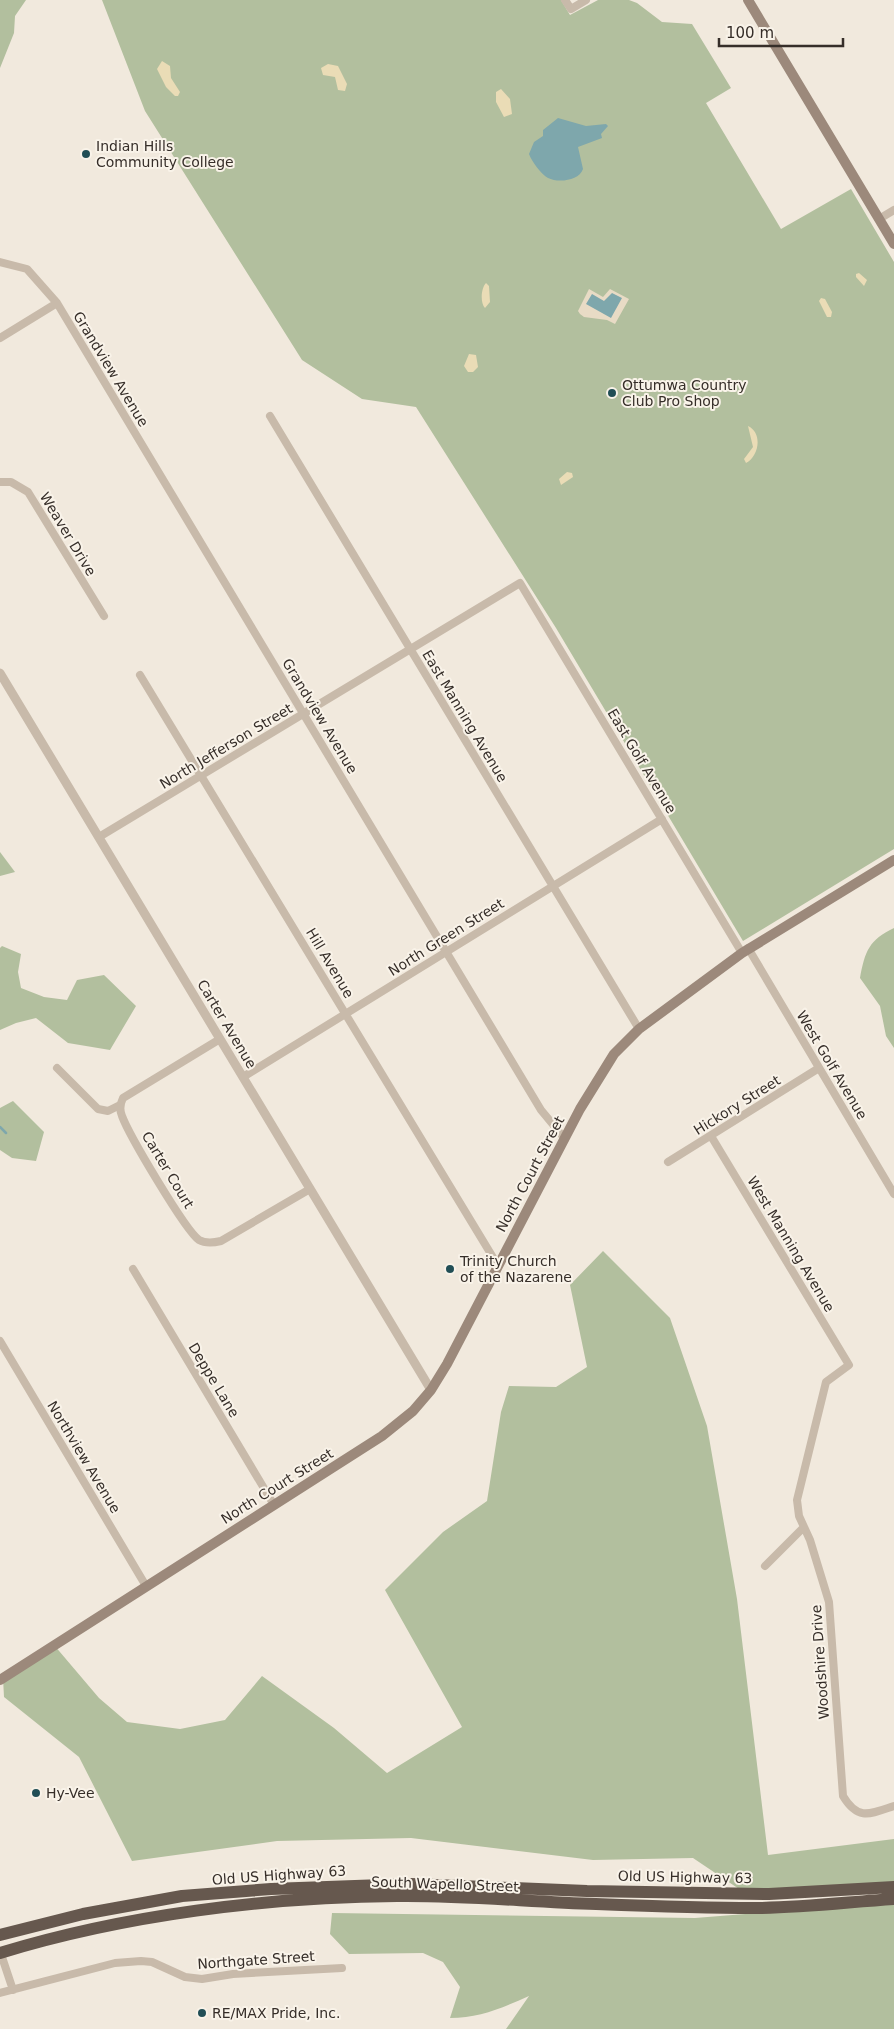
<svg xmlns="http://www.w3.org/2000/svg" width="894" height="2029" font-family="'DejaVu Sans',sans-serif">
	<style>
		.green { fill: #b2bf9e }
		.sand { fill: #eadcb6 }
		.plaza { fill: #e8dbc5 }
		.water { fill: #7ea7ac }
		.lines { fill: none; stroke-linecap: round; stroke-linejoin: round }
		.stream { stroke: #7ea7ac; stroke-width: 2.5 }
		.minor { stroke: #c8baaa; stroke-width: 8 }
		.tertiary { stroke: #c8baaa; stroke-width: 9 }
		.secondary { stroke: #9c897b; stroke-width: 10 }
		.trunk { stroke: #66584e; stroke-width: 12 }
		.poi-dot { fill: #214e55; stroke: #f9f3e9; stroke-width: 2 }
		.labels { text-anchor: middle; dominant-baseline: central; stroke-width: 4; stroke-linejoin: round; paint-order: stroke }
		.poi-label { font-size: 14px; fill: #362e29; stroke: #f9f3e9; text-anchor: start }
		.street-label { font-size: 14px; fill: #362e29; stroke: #f9f3e9 }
	</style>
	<rect width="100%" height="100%" fill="#f1e9dd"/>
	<path class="green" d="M0,0H26L15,16L14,33L0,68Z
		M102,0H561L570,15L598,0H629L637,3L662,22L692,24L731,88L706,103L781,229L851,189L894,262V849L743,941L556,628L416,407L362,399L302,360L145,111Z
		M0,852L15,872L0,876Z
		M894,928V1048L886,1036L880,1006L860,978C865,951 869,940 894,928Z
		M2,946L21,954L18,972L21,988L44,997L67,1000L77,980L104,975L136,1006L110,1050L68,1043L36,1018L16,1023L0,1030V948Z
		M13,1101L44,1132L36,1161L12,1158L0,1150V1108Z
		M603,1251L670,1318L707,1426L737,1599L768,1855L894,1839V1887L745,1893L693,1858L593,1860L411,1838L277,1841L132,1861L79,1757L4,1697L3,1678L54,1645L99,1698L127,1722L180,1729L225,1720L262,1676L334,1728L387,1773L462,1727L385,1590L443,1532L487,1501L501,1412L509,1386L556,1387L587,1367L570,1285Z
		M894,1902V2029H506L529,1996C502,2008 479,2018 450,2018L460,1987L443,1962L423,1953L349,1954L330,1934L332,1913L695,1918Z"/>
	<path class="sand" d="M162,61L170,66L171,78L180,92L178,96H175L166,87L157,69Z
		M328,64L338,66L347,84L345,91L338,90L335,77L323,75L321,68Z
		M501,89L510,99L512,114L504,117L496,102V92Z
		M859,273L867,280L864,286L856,277V274Z
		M486,283L489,286L490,302L485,308C480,303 481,288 486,283Z
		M821,298L825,299L832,312L831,317H827L819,301Z
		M469,354L476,355L478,367L473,372H468L464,366Z
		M748,426C763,433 759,456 746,463L744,459L753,447Z
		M567,472L572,473L573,477L561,485L559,479Z"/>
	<path class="plaza" d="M589,289L603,297L610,289L629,299L615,324L607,320L584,317L580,314L578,311Z"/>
	<path class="water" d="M558,118L586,126L606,124L608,126L601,134L602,138L578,147L583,169C579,181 558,183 548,178C541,174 532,162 529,154L534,142L543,136V130Z
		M612,293L622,298L611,318L586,304L592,294L604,301Z"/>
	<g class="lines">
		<path class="stream" d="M0,1127L6,1133"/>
		<path class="minor" d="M565,0L571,9L586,0
			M879,219L894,210
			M0,262L27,269L57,303L541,1110L565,1139
			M0,338L57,303
			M270,416L639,1029
			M0,482H11L28,492L104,616
			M140,675L497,1264
			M99,837L520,583L742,953
			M748,948L894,1194
			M220,1039L123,1098C120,1104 119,1109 122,1116C129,1135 185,1230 199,1240C206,1244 213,1243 221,1241L310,1189
			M57,1068L98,1109L108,1111L120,1105
			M243,1077L662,819
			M711,1136L849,1365L826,1382L797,1500L799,1516L810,1540L829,1602L843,1796C858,1821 870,1814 894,1806
			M668,1162L819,1068
			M133,1269L274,1505
			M0,1341L146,1586
			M765,1566L804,1527
			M0,1951L13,1990
			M0,1993L115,1963L141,1961L152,1962L185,1977L202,1979L233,1974L342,1968"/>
		<path class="tertiary" d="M0,673L431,1390"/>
		<path class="secondary" d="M748,0L894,244
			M0,1680L382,1436L413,1411L431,1390L447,1364L580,1109L614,1054L639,1029L742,953L894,860"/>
		<path class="trunk" d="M0,1935L83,1914L182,1896L271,1889L411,1884L587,1891L769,1894L894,1887
			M0,1953C124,1915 267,1897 397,1896C463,1895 530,1902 596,1904C648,1906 701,1908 754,1908C801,1908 848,1902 894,1899"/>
	</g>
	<g class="poi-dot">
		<circle cx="86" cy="154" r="5"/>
		<circle cx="612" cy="393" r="5"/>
		<circle cx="450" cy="1269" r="5"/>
		<circle cx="36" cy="1793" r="5"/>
		<circle cx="202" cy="2013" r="5"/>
	</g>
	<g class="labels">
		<g class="poi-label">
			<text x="96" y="146">Indian Hills<tspan x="96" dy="16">Community College</tspan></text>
			<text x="622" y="385">Ottumwa Country<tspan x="622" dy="16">Club Pro Shop</tspan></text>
			<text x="460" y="1261">Trinity Church<tspan x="460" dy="16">of the Nazarene</tspan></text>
			<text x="46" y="1793">Hy-Vee</text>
			<text x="212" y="2013">RE/MAX Pride, Inc.</text>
		</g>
		<g class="street-label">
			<text transform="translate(111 369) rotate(59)">Grandview Avenue</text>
			<text transform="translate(68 534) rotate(59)">Weaver Drive</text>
			<text transform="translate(320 716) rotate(59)">Grandview Avenue</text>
			<text transform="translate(465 716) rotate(59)">East Manning Avenue</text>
			<text transform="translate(226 746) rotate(-31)">North Jefferson Street</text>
			<text transform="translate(642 761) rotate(59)">East Golf Avenue</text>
			<text transform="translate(446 937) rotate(-32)">North Green Street</text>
			<text transform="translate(330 963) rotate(59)">Hill Avenue</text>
			<text transform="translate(227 1024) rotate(59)">Carter Avenue</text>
			<text transform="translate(832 1065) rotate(59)">West Golf Avenue</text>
			<text transform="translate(737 1105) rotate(-32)">Hickory Street</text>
			<text transform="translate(168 1170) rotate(59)">Carter Court</text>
			<text transform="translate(530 1174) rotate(-62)">North Court Street</text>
			<text transform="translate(791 1244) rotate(59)">West Manning Avenue</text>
			<text transform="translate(214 1380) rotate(59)">Deppe Lane</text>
			<text transform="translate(84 1457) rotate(59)">Northview Avenue</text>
			<text transform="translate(277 1486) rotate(-32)">North Court Street</text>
			<text transform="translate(820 1662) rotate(-94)">Woodshire Drive</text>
			<text transform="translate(279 1875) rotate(-4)">Old US Highway 63</text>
			<text transform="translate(685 1877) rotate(1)">Old US Highway 63</text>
			<text transform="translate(445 1884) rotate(2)">South Wapello Street</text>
			<text transform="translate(256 1960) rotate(-4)">Northgate Street</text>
		</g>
	</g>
	<path d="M719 38v8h124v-8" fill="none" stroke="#362e29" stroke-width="2.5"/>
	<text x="726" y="38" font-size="15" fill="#362e29" stroke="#f9f3e9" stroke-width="4" paint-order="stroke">100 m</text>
</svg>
